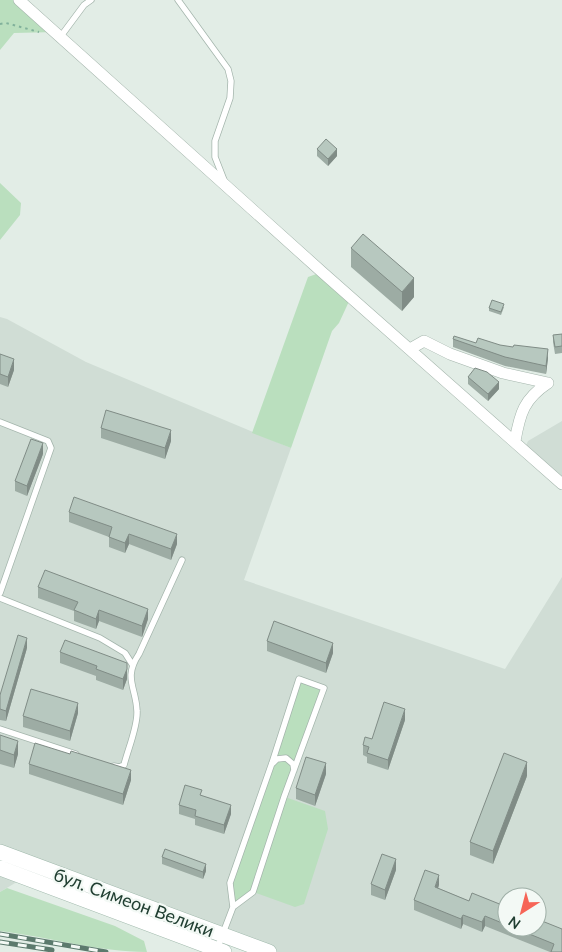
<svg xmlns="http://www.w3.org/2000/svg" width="562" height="952" font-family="Lato,sans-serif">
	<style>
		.built { fill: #d0ddd5; fill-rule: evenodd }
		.green { fill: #badfbe }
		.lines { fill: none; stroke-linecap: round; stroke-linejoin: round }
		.service-casing { stroke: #a4b5ac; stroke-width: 7 }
		.minor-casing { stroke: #a4b5ac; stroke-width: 12 }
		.secondary-casing { stroke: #a0b9ac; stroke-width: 16 }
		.path { stroke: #81b19b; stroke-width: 2; stroke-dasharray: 2.5 4; stroke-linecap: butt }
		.service { stroke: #fff; stroke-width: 5.5 }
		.minor { stroke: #fff; stroke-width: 11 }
		.secondary { stroke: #fff; stroke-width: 15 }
		.rail-casing { stroke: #5c7a6d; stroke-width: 5 }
		.rail { stroke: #f3f9f5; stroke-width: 3; stroke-dasharray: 9; stroke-linecap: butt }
		.wall { fill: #9daca4 }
		.shaded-wall { fill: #808c86 }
		.building { fill: #b7c8bf; stroke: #808c86 }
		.labels { text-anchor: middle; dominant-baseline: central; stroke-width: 4.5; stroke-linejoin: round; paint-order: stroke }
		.street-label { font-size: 18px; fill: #213f32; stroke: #f3f9f5 }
	</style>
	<rect width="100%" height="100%" fill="#e2ede6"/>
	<path class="built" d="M0,317L7,319L86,362L291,448L244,580L505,669L562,577V952H268L42,867L0,892ZM507,897H537V927H507Z
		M562,421V484L524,450L528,441Z"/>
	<path class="green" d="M0,0H19L56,32L14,33L0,50Z
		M0,183L21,203L20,215L0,240Z
		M322,272L351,297L339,323L332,331L291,448L252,433L308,277Z
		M299,679L324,688L285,797L325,811L328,829L304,904L295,907L253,892L233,907L230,883Z
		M7,888L115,926L144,941L147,952C98,952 49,937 0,931V892Z"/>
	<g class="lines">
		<defs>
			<path id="service" d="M178,0L228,69L231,81L230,98L215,141V157L224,180
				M61,36L84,5L91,0
				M0,422L48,441L51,448L0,593
				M0,598L100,638L125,653L132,664
				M0,729L76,754
				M273,763L277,759L286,758L293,764L294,770
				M114,766L119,767L124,765C128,749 138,726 137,711C136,687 123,678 139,654L182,560
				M217,949L233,907L230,883L272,763L299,679L324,688L284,797L253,892L233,907"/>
			<path id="minor" d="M19,0L322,272L562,484
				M410,349L424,341L450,354L503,373L548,383
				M515,441C520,413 524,399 548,383"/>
			<path id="secondary" d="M0,852L269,952
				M0,868L224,952"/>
		</defs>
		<use href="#service" class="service-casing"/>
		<use href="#minor" class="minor-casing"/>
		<use href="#secondary" class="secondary-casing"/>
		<path class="path" d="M0,24L6,23L39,32"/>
		<use href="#service" class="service"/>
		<use href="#minor" class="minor"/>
		<use href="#secondary" class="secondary"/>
		<defs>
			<path id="rail" d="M0,934L106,952
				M0,942L52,950"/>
		</defs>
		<use href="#rail" class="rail-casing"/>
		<use href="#rail" class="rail"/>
	</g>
	<path class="wall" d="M317,149L337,156L328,166L317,156Z
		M351,248L414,297L402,311L351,267Z
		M504,307L501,315L489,311V308Z
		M562,334V353L555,354L553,342V335Z
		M453,339L476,343L500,345L548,358L546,374L505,366L453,347Z
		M0,354L14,370L8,387L0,384Z
		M468,377L499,389L488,401L468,384Z
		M101,428L171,441L165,459L101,438Z
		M43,454L27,496L15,491V481Z
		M69,512L177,544L171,560L129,544L125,553L109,547V537L69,522Z
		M38,587L148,619L142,637L99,621L96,629L74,621V611L38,598Z
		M267,641L333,653L326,673L267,651Z
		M27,648L6,721L0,720V695Z
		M60,652L127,663V679L123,690L96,680V676L60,663Z
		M78,713L70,741L23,727V716Z
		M405,720L388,770L367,763V757L363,755V745Z
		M0,735L18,754L14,768L0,764Z
		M29,764L131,780L123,805L29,774Z
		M326,774L315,806L296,799V788Z
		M527,776L493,864L470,855V842Z
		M202,796L231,814L224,834L195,825V819L179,814V805Z
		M162,857L206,871L203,879L162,864Z
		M396,870L385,900L371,895V884Z
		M439,885L438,888L469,901L507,907V927H537L562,952H550L485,926L482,932L463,924L461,929L414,910V900Z"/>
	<path class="shaded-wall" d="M337,149V156L328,166V159Z
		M414,278V297L402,311V292Z
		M548,349V358L546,374V366Z
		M14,359V370L8,387V377Z
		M499,382V389L488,401V394Z
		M171,430V441L165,459V448Z
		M43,443V454L27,496V486Z
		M129,534V544L125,553V543Z
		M177,534V544L171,560V549Z
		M148,609V619L142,637V626Z
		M99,610V621L96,629V619Z
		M27,638V648L6,721V711Z
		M333,643V653L326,673V663Z
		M127,669V679L123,690V679Z
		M78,703V713L70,741V731Z
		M405,709V720L388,770V760Z
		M18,741V754L14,768V755Z
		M527,762V776L493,864V851Z
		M326,763V774L315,806V795Z
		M131,770V780L123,805V794Z
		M231,805V814L224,834V825Z
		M396,859V870L385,900V890Z
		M206,864V871L203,879V872Z
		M439,875V885L435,897V887Z
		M463,915V924L461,929V919Z
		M485,916V926L482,932V922Z"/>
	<path class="building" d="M326,139L337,149L328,159L317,149Z
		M363,234L414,278L402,292L351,248Z
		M492,300L504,304L501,312L489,308Z
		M562,334V346L555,347L553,335Z
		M454,336L476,343L478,338L500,345L513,347L514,345L548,349L546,366L505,357L453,339Z
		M0,354L14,359L8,377L0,374Z
		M475,368L487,372L499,382L488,394L468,377Z
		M106,410L171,430L165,448L101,428Z
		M31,439L43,443L27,486L15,481Z
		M74,497L177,534L171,549L129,534L125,543L109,537L112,527L69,512Z
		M45,570L148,609L142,626L99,610L96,619L74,610L78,602L38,587Z
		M274,621L333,643L326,663L267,641Z
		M18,635L27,638L6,711L0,709V695Z
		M65,640L127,663V669L123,679L96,669L97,666L60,652Z
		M31,689L78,703L70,731L23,716Z
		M384,702L405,709L388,760L367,753L369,747L363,745L365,737L372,739Z
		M0,735L18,741L14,755L0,750Z
		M35,743L70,754L71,751L131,770L123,794L29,764Z
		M504,753L527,762L493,851L470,842Z
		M306,757L326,763L315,795L296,788Z
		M185,785L202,790L200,795L231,805L224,825L195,816L196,810L179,805Z
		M165,849L206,864L203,872L162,857Z
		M382,854L396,859L385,890L371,884Z
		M425,870L439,875L435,887L469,901L472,893L507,907V925L485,916L482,922L463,915L461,919L414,900Z
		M537,919L562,929V952H551L554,944L512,927H537Z"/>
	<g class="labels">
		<g class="street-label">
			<text transform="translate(134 902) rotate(20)">бул. Симеон Велики</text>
		</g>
	</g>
	<g transform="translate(522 912) rotate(216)"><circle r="24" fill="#f3f9f5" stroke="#9fafa7"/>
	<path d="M0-4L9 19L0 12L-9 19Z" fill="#f66557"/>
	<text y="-8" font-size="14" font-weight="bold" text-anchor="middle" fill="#213f32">N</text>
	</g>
</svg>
